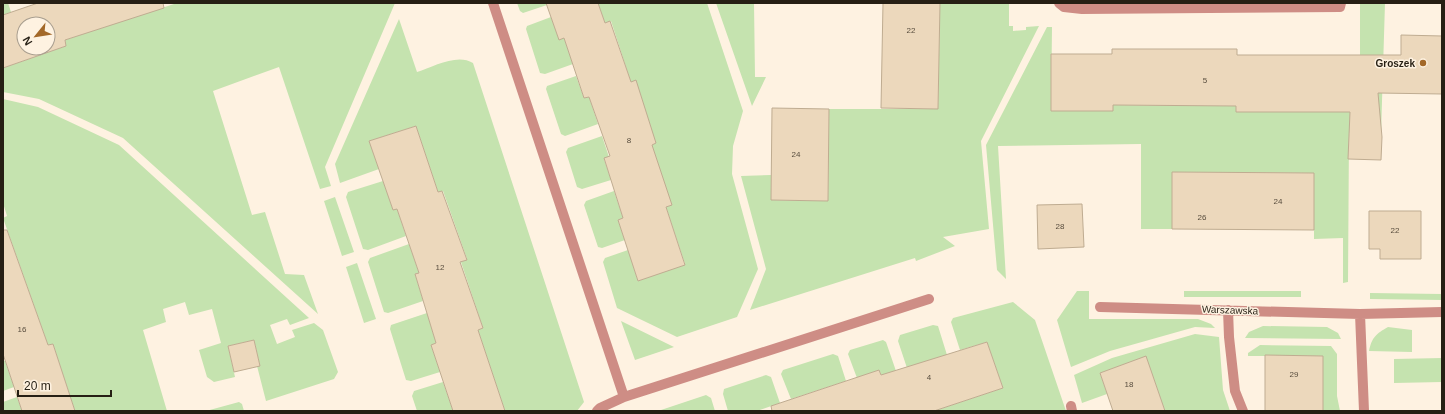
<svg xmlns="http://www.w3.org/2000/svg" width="1445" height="414" font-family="Arial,sans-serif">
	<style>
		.green { fill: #c5e3af }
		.building { fill: #ecd8bc; stroke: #bfac91; fill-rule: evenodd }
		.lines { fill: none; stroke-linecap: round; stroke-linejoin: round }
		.minor { stroke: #ce8d85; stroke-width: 10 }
		.poi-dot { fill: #a36828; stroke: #fef2e1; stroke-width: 1.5 }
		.labels { text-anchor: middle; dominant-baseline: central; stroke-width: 3; stroke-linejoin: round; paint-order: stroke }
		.number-label { font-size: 8px; fill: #584d3e }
		.poi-label { font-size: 10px; font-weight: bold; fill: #261f14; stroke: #fef2e1; text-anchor: end }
		.street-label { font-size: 10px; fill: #261f14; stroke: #fef2e1 }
	</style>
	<rect width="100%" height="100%" fill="#fef2e1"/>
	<path class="green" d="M3,3H8L11,12L3,15Z
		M177,3H395L325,167L331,186L320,189L279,67L213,91L252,215L265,212L285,274L304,275L318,314L123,138L39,99L3,92V68L66,46L65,40Z
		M517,3H546L547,5L523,13L520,11Z
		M598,3H707L743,111L733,146L732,174L758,269L737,317L677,337L617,308L603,262L605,258L628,250L638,281L685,264L666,207L671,205L611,21L605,23Z
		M716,3H754L755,77H766L752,106Z
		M940,3H1009V26H1013V31L1026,30V27L1039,26L981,141L989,229L943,237L955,246L916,261L915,258L750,310L766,269L741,176L771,175V200L828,201L829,109H938Z
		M1360,3H1385L1381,134L1349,133L1348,282L1343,283V238L1314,239V173L1172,172V229H1141V144L998,146L1006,279L997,270L986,145L1047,27H1052L1051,111H1113V105L1236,106V112H1360Z
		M551,17L559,39L564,38L573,64L545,74L540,73L526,29L527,26Z
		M399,19L417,72C433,67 457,53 473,63L584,402L577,411H505L478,330L483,328L461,262L467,259L443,191L438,192L416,126L369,141L379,169L340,183L335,164Z
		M576,76L584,98L589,97L598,124L565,136L561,134L546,89L547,86Z
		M3,99L38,107L119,145L309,318L290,325L287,319L270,325L277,344L295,337L292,330L314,323L323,330L338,372L334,379L266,401L257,366H260L254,340L228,346L235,377L214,382L207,377L199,350L221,343L212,309L189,315L185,302L163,309L166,322L143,330L167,411H75L53,344L48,345L3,218L7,216L3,203Z
		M602,136L609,157L604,159L611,180L582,189L577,187L566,152L568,148Z
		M383,181L393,210L397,209L406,236L368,250L363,249L346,197L348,192Z
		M614,191L623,218L618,220L625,240L602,248L598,247L584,205L586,201Z
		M335,197L354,252L342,256L324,201Z
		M409,244L419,273L415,274L423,301L388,313L384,312L368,262L370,258Z
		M357,263L376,319L364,323L346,267Z
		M1077,291H1089V319H1198L1211,324L1215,328L1195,327L1110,351L1071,367L1057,320Z
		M1184,291H1301V297H1184Z
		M1370,293L1442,294V300L1370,299Z
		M1013,302L1035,320L1066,411H934L1003,388L987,342L960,350L951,322L953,318Z
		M427,313L436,343L431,345L440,372L411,381L406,380L390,329L391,325Z
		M621,321L674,347L635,360Z
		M933,325L938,326L947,355L907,368L898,341L900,335Z
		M1263,326L1327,327L1338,333L1341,339L1245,338L1249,332Z
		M1388,327L1412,330V352L1369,351C1372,337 1376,334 1388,327Z
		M1195,334L1219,337L1223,390L1230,411H1165L1146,357L1100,373L1107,394L1082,403L1074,375L1112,358Z
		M883,340L886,342L896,371L882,376L879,370L857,378L848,354L850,350Z
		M1260,345L1331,346L1337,354V396L1340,411H1323V356H1248V353Z
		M833,354L838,356L846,381L791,399L781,374L783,370Z
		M1442,358V382L1394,383V359Z
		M3,361H5L14,387L3,391Z
		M766,375L771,377L780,403L757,411H728L723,394L724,389Z
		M443,382L453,411H417L412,396L414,391Z
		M706,395L711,398L715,411H658Z
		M17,397L22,411H3V402Z
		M239,402L242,404L244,411H206Z"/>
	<path class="building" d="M38,3H163L164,8L65,40L66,46L3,68V15ZM24,24H48V48H24Z
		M546,3H598L605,23L610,21L631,82L636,80L656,143L652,145L672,205L666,207L685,265L638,281L618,220L623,218L604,158L610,156L589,97L584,98L564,38L559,40Z
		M883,3H940L938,109L881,108Z
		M1401,35L1442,36V94L1378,93L1382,137L1381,160L1348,159L1350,112H1236V106L1113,105V111H1051V54H1112V49H1237V55H1401Z
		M772,108L829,109L828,201L771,200Z
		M416,126L438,192L442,191L467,260L460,262L483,328L478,330L505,411H453L431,345L436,343L415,274L419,273L397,209L393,210L369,141Z
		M1172,172L1314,173V230L1172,229Z
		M1082,204L1084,247L1038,249L1037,205Z
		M1369,211H1421V259H1380V249H1369Z
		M3,230H7L48,345L53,344L75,411H22L3,354Z
		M254,340L260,366L234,372L228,346Z
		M987,342L1003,388L934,411H772L771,406L879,370L881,375Z
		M1265,355L1323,356V411H1265Z
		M1146,356L1165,411H1113L1100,373Z"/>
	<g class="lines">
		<path class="minor" d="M493,3L624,397L600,408L597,411
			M1059,3L1064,7L1082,9L1340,7L1341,3
			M1100,307L1360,314L1442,312
			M1228,310L1229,337L1235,391L1243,411
			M1360,314L1364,411
			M624,397L929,299
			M1071,406L1072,411"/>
	</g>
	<circle class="poi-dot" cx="1423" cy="63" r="4"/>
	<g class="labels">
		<g class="number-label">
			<text x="911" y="30">22</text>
			<text x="1205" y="80">5</text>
			<text x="629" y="140">8</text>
			<text x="796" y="154">24</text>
			<text x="1278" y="201">24</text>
			<text x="1202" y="217">26</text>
			<text x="1060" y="226">28</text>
			<text x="1395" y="230">22</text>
			<text x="440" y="267">12</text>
			<text x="22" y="329">16</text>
			<text x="1294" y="374">29</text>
			<text x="929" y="377">4</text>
			<text x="1129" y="384">18</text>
		</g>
		<g class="poi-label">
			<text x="1415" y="63">Groszek</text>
		</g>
		<g class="street-label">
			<text transform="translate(1230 310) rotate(2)">Warszawska</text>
		</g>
	</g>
	<rect width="1445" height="414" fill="none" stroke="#261f14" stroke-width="8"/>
	<g transform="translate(36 36) rotate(240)"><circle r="19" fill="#fef2e1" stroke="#a89e8f"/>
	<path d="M0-3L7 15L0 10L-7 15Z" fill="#a36828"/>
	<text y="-6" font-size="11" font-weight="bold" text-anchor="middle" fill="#261f14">N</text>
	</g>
	<path d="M18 390v6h93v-6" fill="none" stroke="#261f14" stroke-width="2"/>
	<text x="24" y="390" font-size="12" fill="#261f14" stroke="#fef2e1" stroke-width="3" paint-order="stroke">20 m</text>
</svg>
